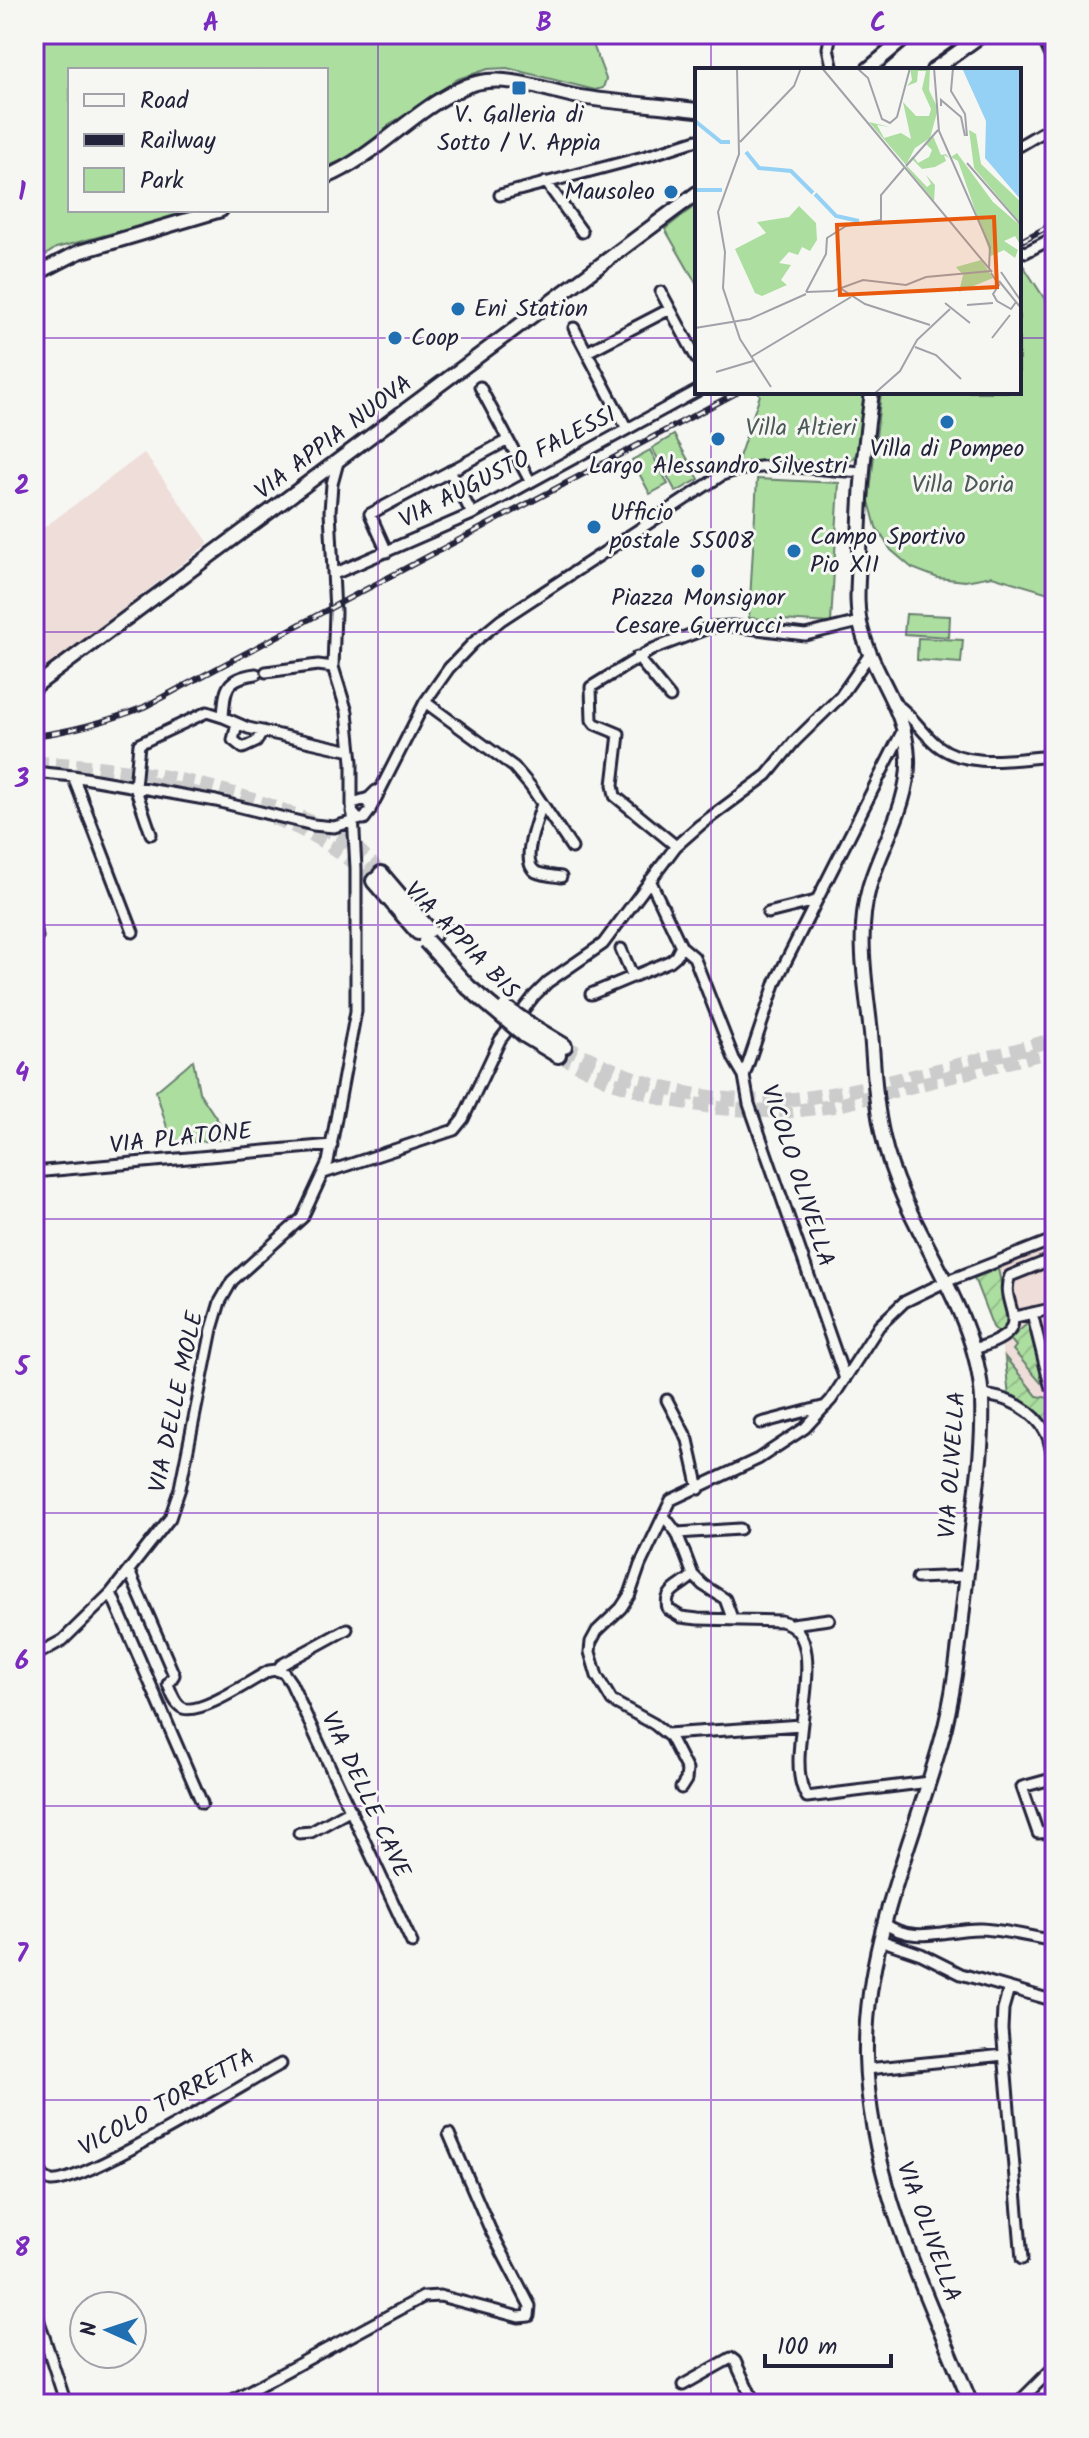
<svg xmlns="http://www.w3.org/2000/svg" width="1089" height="2438" font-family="Kalam,sans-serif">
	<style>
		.built { fill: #eeddd8 }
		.park { fill: #acdea0; stroke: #67806e; stroke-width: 2 }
		.garden { fill: url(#garden-furrows); stroke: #67806e; stroke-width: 2 }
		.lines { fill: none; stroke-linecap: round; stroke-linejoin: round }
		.highway-tunnel { stroke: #cccccd; stroke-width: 14; stroke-dasharray: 14 7; stroke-linecap: butt }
		.minor-casing { stroke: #22223b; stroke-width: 15 }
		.major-casing { stroke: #22223b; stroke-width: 18 }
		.highway-casing { stroke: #22223b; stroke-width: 20 }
		.minor { stroke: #f6f6f2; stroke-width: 9 }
		.major { stroke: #f6f6f2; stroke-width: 12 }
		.highway { stroke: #f6f6f2; stroke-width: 14 }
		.rail-casing { stroke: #22223b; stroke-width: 6 }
		.rail { stroke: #f6f6f2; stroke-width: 3; stroke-dasharray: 9; stroke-linecap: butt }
		.highway-bridge-casing { stroke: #22223b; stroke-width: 20; stroke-linecap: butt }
		.highway-bridge { stroke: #f6f6f2; stroke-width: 14 }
		.grid { fill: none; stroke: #7b2cbf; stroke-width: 2; stroke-opacity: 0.55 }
		.poi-dot { fill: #1f6fb2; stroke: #f6f6f2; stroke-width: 3 }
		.labels { text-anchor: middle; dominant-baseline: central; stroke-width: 6; stroke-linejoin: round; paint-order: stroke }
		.poi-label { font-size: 24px; fill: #22223b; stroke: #f6f6f2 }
		.park-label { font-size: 24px; fill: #4b5a59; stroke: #f6f6f2 }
		.street-label { font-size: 24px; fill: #22223b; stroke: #f6f6f2 }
		.inset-river { fill: none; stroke: #95d1f5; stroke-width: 4 }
		.inset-road { fill: none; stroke: #a1a1a9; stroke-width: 2 }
		.view { fill: #e8590c; fill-opacity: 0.15; stroke: #e8590c; stroke-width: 4 }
		.inset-edge { fill: none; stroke: #22223b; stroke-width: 4 }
		.neatline { fill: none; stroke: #7b2cbf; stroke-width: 3 }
		.grid-label { font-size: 26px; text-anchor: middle; font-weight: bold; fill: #7b2cbf }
	</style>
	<defs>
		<pattern id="garden-furrows" width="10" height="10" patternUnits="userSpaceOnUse" patternTransform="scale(2)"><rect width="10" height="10" fill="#acdea0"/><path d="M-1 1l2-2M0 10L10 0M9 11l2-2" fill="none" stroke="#94be8b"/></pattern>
	</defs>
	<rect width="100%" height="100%" fill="#f6f6f2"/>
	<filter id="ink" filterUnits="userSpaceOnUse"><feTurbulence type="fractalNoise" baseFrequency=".0125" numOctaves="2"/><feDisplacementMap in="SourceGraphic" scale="16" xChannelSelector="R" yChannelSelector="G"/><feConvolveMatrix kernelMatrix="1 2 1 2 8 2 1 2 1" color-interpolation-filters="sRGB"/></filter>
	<g filter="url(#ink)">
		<path class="built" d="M144,453L209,543L36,676L34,535Z
			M1055,1246V1424L1048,1427L1031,1408L1009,1398L1000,1336L993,1330L973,1277Z"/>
		<path class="park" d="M34,34H589L606,79L603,88L595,90L507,68L488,69L458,79L443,89L439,96L391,123L363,152L326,167V70H70V210H201L56,248L34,263Z
			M697,204V285L665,229Z
			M1019,259L1055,315V593L1052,594L992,576L965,581L938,578L912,568L891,550L876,527L869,501L881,392H1019Z
			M758,392H866L858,451C853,460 849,463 838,464L737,463L760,395Z
			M674,435L699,479L676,492L652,448Z
			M650,450L668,484L650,494L632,460Z
			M757,479L839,483L831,623L749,618Z
			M906,614L950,616L949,637L904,634Z
			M918,638L963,640L961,663L917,660Z
			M193,1060L199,1092L230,1139L172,1144L156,1091Z"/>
		<path class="garden" d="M998,1269L1009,1320L1000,1334L993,1327L974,1278Z
			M1029,1322L1045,1380L1041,1383L1013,1350L1016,1346L1010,1339Z
			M1005,1357L1037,1396L1050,1398L1048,1427L1031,1408L1009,1398Z"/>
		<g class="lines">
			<path class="highway-tunnel" d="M34,763C117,765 196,779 274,807C301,817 327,828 351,844C362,852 372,864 381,874
				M150,783L207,796
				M273,818C313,832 343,852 374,881
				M564,1046C597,1062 629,1079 665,1088C759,1112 822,1098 913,1076C960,1065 1008,1053 1055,1039
				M558,1055L610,1081L664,1099L718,1108L784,1112L834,1106L1055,1050"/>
			<defs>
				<path id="minor" d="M831,34L828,48L833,70
					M1041,34L1055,65
					M1019,146L1055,125
					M546,182L582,232
					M500,195L647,156L697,140
					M1019,250L1026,252L1055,237
					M661,292L697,359
					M574,328L627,429
					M587,352L670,309
					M480,387L530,481
					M338,462L332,484L330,511L335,612L333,667L347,712L352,762V806
					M450,471L472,514
					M387,552L370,514L508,440
					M334,574L472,514L697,391
					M637,657L670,697
					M266,672L318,665L333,667
					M256,674C225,678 225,689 223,717L248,728L351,751
					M425,702L514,767L531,787L572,848
					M897,705C913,716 922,733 937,745C969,770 1017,758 1055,756
					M237,724L233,740L243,748L256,742L263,731
					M34,772L73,776L216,801L313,825L334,827L361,819
					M73,776L133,932
					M365,800L370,805V811L364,819H358L352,812L353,803L369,798L376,791
					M542,804C538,819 519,862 536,872C542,875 554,876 561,877
					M371,808L425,702L449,668L473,643L501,620L722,475C761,459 818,470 861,472
					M151,834L135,787L139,744L207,712L223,717
					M676,846L615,796L613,785L619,734L595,724L592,720L591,687L653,649L711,627L732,626L805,635L859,622
					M650,880L681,946L694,957L734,1059L744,1076
					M768,913L816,901
					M34,926L37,937L34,942
					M621,949L633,977
					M591,994L670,961L676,956L681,946
					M34,1172L332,1145
					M324,1173L454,1130L463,1119L500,1040L534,996L548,982L603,944L676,846L700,825L767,775L794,742L840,697L870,654
					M1032,1313L1050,1385
					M1015,1317L1055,1308
					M973,1349C1044,1330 996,1306 1010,1276L1055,1258
					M845,1379L749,1104L744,1076L776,981L904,728
					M982,1395C1007,1397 1034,1409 1046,1433C1051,1441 1049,1449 1055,1457
					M667,1400L688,1440L699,1489
					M761,1423L826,1406
					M664,1516L677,1533L693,1575L703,1585L725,1599L732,1618
					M677,1533L740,1529
					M129,1571L174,1675L168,1684C171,1692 174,1702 181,1707C197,1718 253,1679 269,1671L277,1670L281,1665L347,1629
					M693,1575C683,1587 663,1589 668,1609L681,1617L698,1619L781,1621C838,1634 779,1756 807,1797L929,1782
					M917,1578L966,1576
					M111,1593L202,1803
					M792,1624L829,1619
					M34,1656L63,1640L111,1593L170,1518L180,1488L212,1329L220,1302L232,1281L302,1218L328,1162L356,1011V868L353,815
					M277,1670L284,1673L291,1683L412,1943
					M667,1734L801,1725
					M1055,1778L1022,1787L1038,1833L1055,1832
					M681,1788L686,1780L687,1770L670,1737L654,1724L612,1701L597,1676L590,1652L591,1642L597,1631L621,1608L630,1594L640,1565L671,1500L758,1459L805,1428L831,1400L879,1326L904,1302L945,1282L1055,1239
					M299,1833L311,1832L351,1810
					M884,1923C915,1946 946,1928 981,1929C1005,1930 1031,1937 1055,1941
					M880,1940L921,1954L961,1974L1055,2001
					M1009,1988L1003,2009L1002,2029L1022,2259
					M867,2069L1004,2055
					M34,2161L44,2177L51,2181C81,2185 244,2084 281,2064
					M34,2306L66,2404
					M683,2385L731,2358L735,2361L755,2404
					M225,2404L423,2297L440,2296L519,2317L529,2316L530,2306L490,2229L449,2134
					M1017,2404L1055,2366"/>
				<path id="major" d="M867,70L910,34
					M933,70L983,34
					M326,177C376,156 411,112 460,89C500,69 540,90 580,97C619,103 658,105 697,110
					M34,275L79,252L221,210
					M872,392C864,448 859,502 859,559C858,583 855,608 862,631C874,677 906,708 908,758C910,804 881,845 869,888C856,934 866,986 871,1033C874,1068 875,1103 883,1137C903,1229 977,1303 982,1400C984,1452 974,1504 969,1556C961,1618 958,1682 941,1742C912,1845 864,1946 866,2056C869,2181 925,2290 971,2404
					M34,687L697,193"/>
				<path id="highway" d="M381,874L433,935
					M374,881L418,932
					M531,1026L564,1046
					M525,1035L558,1055"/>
			</defs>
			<use href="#minor" class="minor-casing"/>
			<use href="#major" class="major-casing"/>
			<use href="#highway" class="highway-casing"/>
			<use href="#minor" class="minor"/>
			<use href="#major" class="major"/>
			<use href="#highway" class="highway"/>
			<defs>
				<path id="rail" d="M1023,240L1055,223
					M34,736C73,731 108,721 144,707L738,392"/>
			</defs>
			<use href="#rail" class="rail-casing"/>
			<use href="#rail" class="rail"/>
			<defs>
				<path id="highway-bridge" d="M426,941L468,987L525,1035
					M505,1008L531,1026"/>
			</defs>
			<use href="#highway-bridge" class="highway-bridge-casing"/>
			<use href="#highway-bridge" class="highway-bridge"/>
		</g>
	</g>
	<path class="grid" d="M378,34V2404M711,34V70M34,338H697M1019,338H1055M711,392V2404M34,632H1055M34,925H1055M34,1219H1055M34,1513H1055M34,1806H1055M34,2100H1055"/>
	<g class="poi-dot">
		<rect x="511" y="80" width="16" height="16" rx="4"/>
		<circle cx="671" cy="192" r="8"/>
		<circle cx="458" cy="309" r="8"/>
		<circle cx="395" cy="338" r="8"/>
		<circle cx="947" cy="422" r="8"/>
		<circle cx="718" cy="439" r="8"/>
		<circle cx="594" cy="527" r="8"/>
		<circle cx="794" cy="551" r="8"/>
		<circle cx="698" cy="571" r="8"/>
	</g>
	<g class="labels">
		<g class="poi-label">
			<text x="519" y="115">V. Galleria di<tspan x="519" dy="28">Sotto / V. Appia</tspan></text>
			<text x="655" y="192" text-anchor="end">Mausoleo</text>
			<text x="474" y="309" text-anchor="start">Eni Station</text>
			<text x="411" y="338" text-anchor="start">Coop</text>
			<text x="947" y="449">Villa di Pompeo</text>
			<text x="718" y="466">Largo Alessandro Silvestri</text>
			<text x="610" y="513" text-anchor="start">Ufficio<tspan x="610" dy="28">postale 55008</tspan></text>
			<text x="810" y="537" text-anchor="start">Campo Sportivo<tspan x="810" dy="28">Pio XII</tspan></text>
			<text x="698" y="598">Piazza Monsignor<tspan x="698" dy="28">Cesare Guerrucci</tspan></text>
		</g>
		<g class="park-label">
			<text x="801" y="428">Villa Altieri</text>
			<text x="963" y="485">Villa Doria</text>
		</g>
		<g class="street-label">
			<text transform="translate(334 438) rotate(-37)">VIA APPIA NUOVA</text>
			<text transform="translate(508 468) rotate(-27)">VIA AUGUSTO FALESSI</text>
			<text transform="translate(461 941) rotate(46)">VIA APPIA BIS</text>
			<text transform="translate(181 1139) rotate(-6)">VIA PLATONE</text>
			<text transform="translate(797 1176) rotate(72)">VICOLO OLIVELLA</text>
			<text transform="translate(177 1402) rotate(-78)">VIA DELLE MOLE</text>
			<text transform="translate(953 1465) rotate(-86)">VIA OLIVELLA</text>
			<text transform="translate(365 1795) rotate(65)">VIA DELLE CAVE</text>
			<text transform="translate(167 2103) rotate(-29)">VICOLO TORRETTA</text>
			<text transform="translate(928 2232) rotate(70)">VIA OLIVELLA</text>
		</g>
	</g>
	<g transform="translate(695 68)">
		<rect width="326" height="326" fill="#f6f6f2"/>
		<path d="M104,138L121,155L122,172L115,183L107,179L103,187L94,184L84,195L96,197L86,212L92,217L67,228L60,225L40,181L71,165L62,154L94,149Z" fill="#acdea0"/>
		<path d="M215,0H235L234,22L243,41L235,70L220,80L211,97L174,54L195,59L182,57L189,70L206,65L216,71L208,34L221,48H234L236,41L227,21L231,3H223L222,14L212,18L217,12ZM274,62L281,66L286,96L326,134V156L279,100Z" fill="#acdea0"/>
		<path d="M238,68L246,87L251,86L254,90L249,87L251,93L240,99L227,101L218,92L212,98L232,119L236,116L231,107L240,117L239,133L211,99L213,94L218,88L223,95L234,89L237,82L230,75ZM262,85L298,134L326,158V178L320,168L309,173L323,182L320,190L309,182L296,188L263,93L256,89ZM286,192L298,210L264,224L268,207L261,199Z" fill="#acdea0"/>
		<path d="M267,0H326V132L290,90L291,53Z" fill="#95d1f5"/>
		<path class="inset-river" d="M0,53L26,74H35M51,84L64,100L96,103L118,125M0,122H27M120,126L141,148L164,153"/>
		<path class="inset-road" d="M42,0L44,86L23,144L30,184L28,220L45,271L76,319M127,0L297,204M162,0L173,10L187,51L195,55L202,49L215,0M239,0L244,63L295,179L294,200M258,0L256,23L270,46L272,68M246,38V32L266,49L270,68M45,74L99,18L106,0M272,95L326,157M211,98L243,62M306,204L326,233M296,205L304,217L298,226L302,233L316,241L321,234M304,213L326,240M145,220L170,236L235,257M111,224L131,186L132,170L151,158L186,152V127L209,100M111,224L138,223L168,212L211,217L231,209L296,203M250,235L275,255M272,237L298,235M0,260L55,251L111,226M297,270L315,247M220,279L241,287L266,311M56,289L156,229M21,304L58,293M179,326L205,303L222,272L255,241"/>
		<path class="view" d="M299,149L302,219L145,227L142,157Z"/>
		<rect width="326" height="326" class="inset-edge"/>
	</g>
	<rect width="1089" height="2438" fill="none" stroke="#f6f6f2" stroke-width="88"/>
	<rect x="68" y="68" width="260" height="144" fill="#f6f6f2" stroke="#a1a1a9" stroke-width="2"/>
	<rect x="84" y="94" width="40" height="12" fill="#f6f6f2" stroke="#a1a1a9" stroke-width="2"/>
	<text x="140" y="108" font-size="24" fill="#22223b">Road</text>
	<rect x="84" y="134" width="40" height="12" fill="#22223b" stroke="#a1a1a9" stroke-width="2"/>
	<text x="140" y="148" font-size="24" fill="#22223b">Railway</text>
	<rect x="84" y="168" width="40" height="24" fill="#acdea0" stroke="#a1a1a9" stroke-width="2"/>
	<text x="140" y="188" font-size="24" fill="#22223b">Park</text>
	<g transform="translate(108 2330) rotate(273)"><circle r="38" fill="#f6f6f2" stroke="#a1a1a9" stroke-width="2"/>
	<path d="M0-6L14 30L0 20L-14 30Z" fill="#1f6fb2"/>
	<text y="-12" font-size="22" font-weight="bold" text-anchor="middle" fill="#22223b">N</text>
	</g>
	<path d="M765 2354v12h126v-12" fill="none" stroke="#22223b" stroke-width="4"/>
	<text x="777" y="2354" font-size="24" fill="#22223b" stroke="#f6f6f2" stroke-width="6" paint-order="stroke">100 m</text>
	<rect x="44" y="44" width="1001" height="2350" class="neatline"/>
	<g class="grid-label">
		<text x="211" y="31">A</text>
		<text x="544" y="31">B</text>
		<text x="878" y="31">C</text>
		<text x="22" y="200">1</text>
		<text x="22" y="494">2</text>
		<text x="22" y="787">3</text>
		<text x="22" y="1081">4</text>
		<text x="22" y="1375">5</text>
		<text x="22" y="1669">6</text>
		<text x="22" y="1962">7</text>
		<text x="22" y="2256">8</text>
	</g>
</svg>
